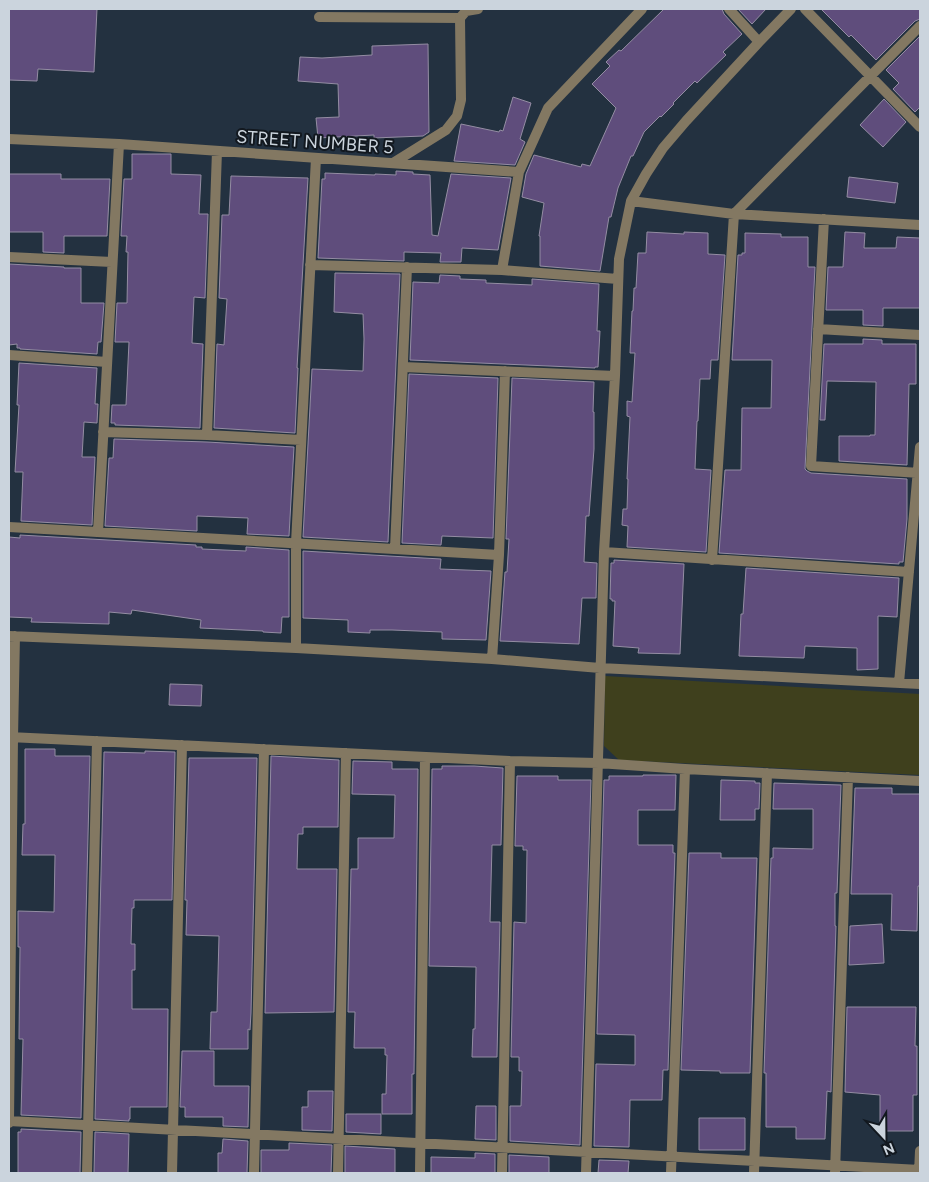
<svg xmlns="http://www.w3.org/2000/svg" width="929" height="1182" font-family="Figtree,sans-serif">
	<style>
		.green { fill: #3f401d }
		.building { fill: #5f4d7c; stroke: #948da3 }
		.lines { fill: none; stroke-linecap: round; stroke-linejoin: round }
		.lane { stroke: #837862; stroke-width: 10 }
		.street { stroke: #837862; stroke-width: 10 }
		.labels { text-anchor: middle; dominant-baseline: central; stroke-width: 4; stroke-linejoin: round; paint-order: stroke }
		.street-label { font-size: 18px; fill: #cbd4dd; stroke: #12181f }
	</style>
	<rect width="100%" height="100%" fill="#233140"/>
	<path class="green" d="M605,676L920,694V775L619,760L604,746Z"/>
	<path class="building" d="M9,9H97L94,72L38,69L37,81L9,80Z
		M664,9H722L724,14L742,34L723,52L726,55L697,83L695,81L673,103L674,104L661,117L660,116L644,132L633,156H631L618,188L611,217H609L600,271L540,266V236H539L544,203L522,197L526,174L534,155L581,167L582,164L590,166L616,108L592,84L610,66L606,62L619,50L621,51Z
		M738,9H766L752,24Z
		M821,9H920V19L915,21L876,60L851,35L849,37Z
		M920,36V107L915,112L893,89L899,83L886,70Z
		M428,44L429,132L423,136L374,138V135L318,138L316,118L339,117L338,84L298,81L300,57L322,58L372,55V46Z
		M513,97L531,103L520,139L525,142L515,165L454,161L461,124L499,132L500,130L503,131Z
		M884,99L906,122L883,147L860,125Z
		M132,154H171V174L201,175L199,214H208L205,298L194,297L192,343L203,344L200,428L115,425V423H111L112,405H126L129,342H115L117,303H127L128,252H126L127,236H121L124,179H132Z
		M396,171L413,172V174L430,175L432,235L438,236L451,174L511,178L498,250L462,248L461,262H440L441,253L404,252V261L318,258L322,179H325V173L375,175V174L396,175Z
		M9,174H61V179H110L107,236H64V253L43,252V232H9Z
		M231,176L308,178L297,368H298L295,433L214,428L217,344L224,345L227,299L219,298L222,215H229Z
		M849,177L898,183L895,203L847,197Z
		M647,232L684,234V232L708,233V254L725,255L718,360H711L710,379H700L698,421H697L695,469L711,470L706,552L627,547L628,526L622,525L623,509H627L628,479H627L630,417L627,416V401L632,402L635,353H630L632,311H633L634,288H636L638,253H646Z
		M845,232L865,233L864,248H896L897,237L920,238V308H883V326L863,325V310H826L828,267H843Z
		M745,233L781,234V237H808V267H815L805,469L807,471L811,473L907,479V519L903,562H899V564L719,553L725,470H741L742,408H771L772,360H732L738,255H742V253H745Z
		M9,264L64,267V268H81V303H104L101,342H98L97,354L20,349V348H17V344L9,345Z
		M335,273L400,274L388,542L303,537L312,369L363,371L364,339L363,314L334,312Z
		M440,275L460,276V279L486,280V283L532,285V279L599,284L597,331H600L598,367H595V368L410,360L413,282L439,283Z
		M863,339L882,340V344H916V384H909L907,465L839,461V436H870V435H875L876,382L827,381L825,420H820L824,344H863Z
		M19,363L97,368L95,404H98L97,423L84,422L82,457H95L92,525L21,521L23,472H15L19,405H17Z
		M409,374L498,378L493,538L442,536L441,545L402,543Z
		M512,378L594,382L593,412H594V449L589,516H586L584,562L597,563L596,598H582L579,644L500,641L505,572H507L509,539H506Z
		M114,439L207,442L294,447L289,536L247,534L248,518L197,516V531L105,526L109,458H113Z
		M20,535L196,545V547H202V549L246,551V547L289,550V617H282L281,633L263,632V631L200,628L201,620L132,610L131,614L109,612V624L31,622L32,618L9,617V537L20,538Z
		M303,551L441,559L440,569L491,571L486,640L442,639V632L392,630H370V633L348,632V620L303,618Z
		M614,560L684,564L680,654L638,653L639,648L613,646L615,601H612V599H610L611,563H614Z
		M746,568L899,578L897,617L878,616V669L857,670V648L805,646L804,658L739,656L741,614H743Z
		M170,684L202,685L201,706L169,705Z
		M25,749H55V756H90L81,1118L21,1115L23,1039H19L20,947H18V911L54,912L55,855H22L23,824H25Z
		M145,751L175,752L172,900H134V908H132L131,944H135V970H132V1009H168L167,1107H130V1119H129V1121L95,1119L104,752L145,753Z
		M271,756L339,760L338,827H303V834H298L297,869H337L334,1012L265,1013Z
		M189,758H257L251,1013L250,1030L248,1029V1049H210L211,1012H217L219,936L186,935L187,900H185Z
		M353,761L392,762V769H418L414,1074H412V1114H382V1094H386L387,1055H385V1048H354L355,1012H348L351,869H358V838H394L395,795L352,794Z
		M442,766H474L503,768L501,845H492L490,922H500L497,1057H472L473,1029H475L476,967L429,966L432,769H442Z
		M643,775H676L675,810H638V845H673V853H675L668,1070H663L662,1100H630L629,1147L594,1146L596,1064L635,1065V1035L597,1034L604,780H609V776H643Z
		M517,776H558V780H591L580,1145L510,1141V1106H521L522,1071H519V1057H511L514,922L526,923L527,850H523V846H515Z
		M721,780L755,781V783H760L759,809H755V820H720Z
		M774,783L841,785L837,893H835V926H836L831,1092L827,1091L825,1139H796V1127H766V1073H764L771,858H773V848L813,849V809H773Z
		M855,788H892V794H920V886H918L917,931L891,930L892,894H851Z
		M689,853H721V858H757L750,1073H720V1071L681,1070Z
		M882,924L884,963L849,965L850,926Z
		M847,1007H916L915,1046H917V1095H913V1131H880V1095L845,1092Z
		M182,1051H214V1086H249L248,1127L223,1126V1117H185V1107H180Z
		M308,1091H333L332,1131L302,1130V1107H308Z
		M476,1106H496V1140L475,1139Z
		M346,1114H381V1134L346,1132Z
		M699,1118H745V1150H699Z
		M21,1129L81,1132L80,1173H18V1132H21Z
		M95,1132L129,1134L128,1173H94Z
		M223,1139L248,1141L247,1173H218V1153H222Z
		M289,1143L332,1145L331,1173H261V1150H289Z
		M345,1146L395,1149V1173H345Z
		M475,1153L495,1154V1173H431V1157L475,1158Z
		M509,1155L549,1157V1173H509Z
		M599,1160L629,1161L628,1173H598Z"/>
	<g class="lines">
		<path class="lane" d="M319,17L460,18"/>
		<path class="street" d="M729,9L759,42
			M805,9L920,127
			M9,139L119,144L519,172
			M393,163L446,130L457,116L461,100L460,18L466,11L478,9
			M631,201L734,214L920,225
			M824,219L811,466L920,473
			M9,257L112,262
			M310,265L502,270L618,279
			M502,270L519,172L548,108L642,9
			M818,329L920,335
			M9,355L107,362
			M403,367L615,376
			M103,432L207,435L301,440
			M207,435L217,151
			M9,527L499,555
			M98,532L119,144
			M395,549L407,267
			M604,552L909,572
			M712,560L734,214L920,26
			M9,636L296,648L492,659L600,668L920,684
			M296,648V543L316,158
			M492,659L499,555L505,371
			M899,683L920,447
			M9,737L510,761L598,763L685,769L920,781
			M9,1121L920,1170
			M9,1123L13,738L15,636
			M87,1173L97,741
			M172,1173L182,745
			M254,1173L264,749
			M338,1173L346,753
			M420,1173L425,757
			M502,1173L510,761
			M586,1173L604,552L615,376L619,259L631,201L646,174L663,148L686,121L759,42L791,9
			M671,1173L685,769
			M754,1173L767,773
			M835,1173L848,777
			M919,1173L920,1151"/>
	</g>
	<g class="labels">
		<g class="street-label">
			<text transform="translate(315 142) rotate(4)">STREET NUMBER 5</text>
		</g>
	</g>
	<rect width="929" height="1182" fill="none" stroke="#cbd4dd" stroke-width="20"/>
	<g transform="translate(884 1137) rotate(158)" stroke="#12181f" stroke-width="4" paint-order="stroke">
	<path d="M0-4L9 19L0 12L-9 19Z" fill="#cbd4dd"/>
	<text y="-8" font-size="14" font-weight="bold" text-anchor="middle" fill="#cbd4dd">N</text>
	</g>
</svg>
